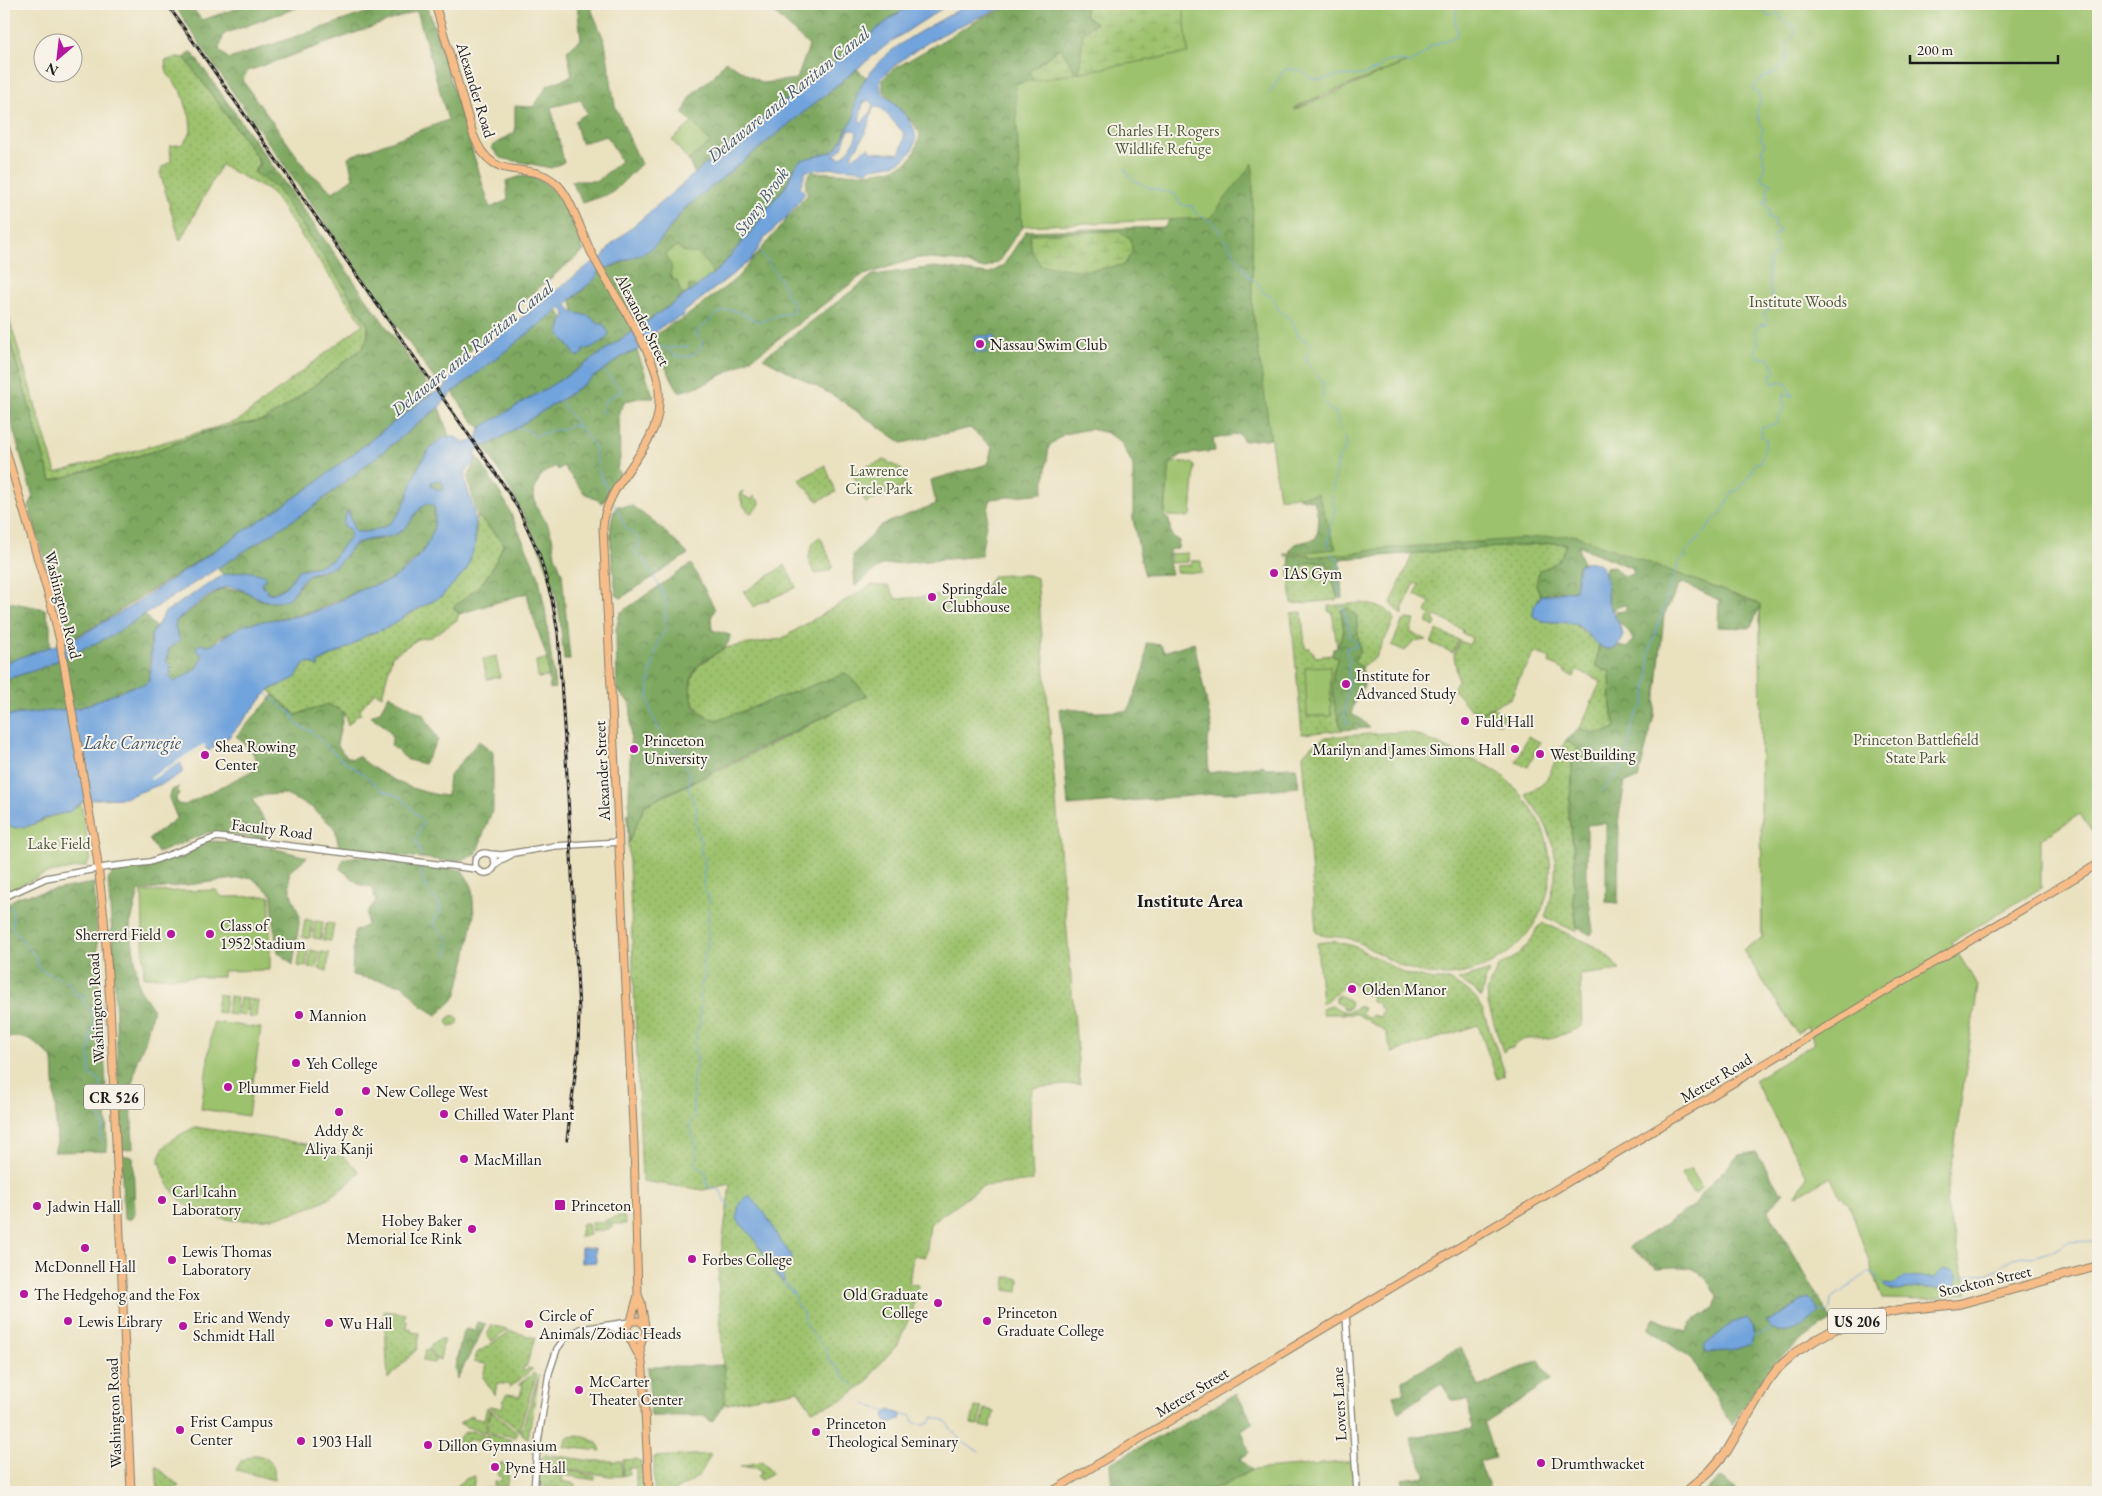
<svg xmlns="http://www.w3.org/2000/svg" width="2102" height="1496" font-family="'EB Garamond',serif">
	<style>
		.grass { fill: url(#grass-dots); stroke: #5c6f44 }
		.forest { fill: url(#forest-crowns); stroke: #4d623e; fill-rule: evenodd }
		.wetland { fill: url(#wetland-marsh); stroke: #5c6f44 }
		.park { fill: #9dc26d; stroke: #5c6f44; fill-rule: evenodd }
		.water { fill: #71a3dc; stroke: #46607c; fill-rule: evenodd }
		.pier { fill: #eae1bf }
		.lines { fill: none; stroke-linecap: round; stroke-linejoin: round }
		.stream { stroke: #71a3dc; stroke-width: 1 }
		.minor-casing { stroke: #837e6e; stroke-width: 8 }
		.major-casing { stroke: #837e6e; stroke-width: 9 }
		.highway-casing { stroke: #837e6e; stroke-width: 10 }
		.minor { stroke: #fff; stroke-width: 5.5 }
		.major { stroke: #f7bd88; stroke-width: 7 }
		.highway { stroke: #f7bd88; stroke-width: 8 }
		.rail-casing { stroke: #1c1c1c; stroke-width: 3 }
		.rail { stroke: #f7f3e8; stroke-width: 1; stroke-dasharray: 4; stroke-linecap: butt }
		.poi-dot { fill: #b5179e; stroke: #f7f3e8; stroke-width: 2 }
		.labels { text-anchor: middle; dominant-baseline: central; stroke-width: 4; stroke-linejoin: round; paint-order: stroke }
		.shield { fill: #f7f3e8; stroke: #5e5c59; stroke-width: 1 }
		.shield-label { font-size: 15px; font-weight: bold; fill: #1c1c1c }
		.street-label { font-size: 16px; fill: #1c1c1c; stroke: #f7f3e8 }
		.park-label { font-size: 16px; fill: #495638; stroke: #f7f3e8 }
		.poi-label { font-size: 16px; fill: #1c1c1c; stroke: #f7f3e8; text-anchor: start }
		.water-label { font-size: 18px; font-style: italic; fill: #425972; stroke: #f7f3e8 }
		.neighbourhood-label { font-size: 18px; font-weight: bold; fill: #1c1c1c; stroke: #f7f3e8 }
	</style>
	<defs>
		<pattern id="grass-dots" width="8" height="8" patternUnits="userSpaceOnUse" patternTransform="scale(1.25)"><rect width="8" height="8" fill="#9dc26d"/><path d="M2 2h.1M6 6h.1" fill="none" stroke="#87a65e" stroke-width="1.8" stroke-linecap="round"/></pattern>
		<pattern id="forest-crowns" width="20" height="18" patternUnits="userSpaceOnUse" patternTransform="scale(1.25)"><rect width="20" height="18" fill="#7ea860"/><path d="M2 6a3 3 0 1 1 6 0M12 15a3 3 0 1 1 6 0" fill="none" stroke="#66884e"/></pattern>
		<pattern id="wetland-marsh" width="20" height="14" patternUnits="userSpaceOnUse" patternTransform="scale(1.25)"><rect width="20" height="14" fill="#9dc26d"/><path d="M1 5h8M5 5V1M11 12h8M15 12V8" fill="none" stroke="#87a65e"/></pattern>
	</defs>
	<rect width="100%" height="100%" fill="#f7f3e8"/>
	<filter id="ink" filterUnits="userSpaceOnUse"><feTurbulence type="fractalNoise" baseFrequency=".02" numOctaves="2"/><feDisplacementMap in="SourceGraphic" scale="10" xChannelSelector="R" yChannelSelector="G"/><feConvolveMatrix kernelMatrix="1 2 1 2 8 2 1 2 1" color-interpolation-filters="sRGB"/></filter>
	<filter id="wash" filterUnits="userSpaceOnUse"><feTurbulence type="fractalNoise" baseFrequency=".0096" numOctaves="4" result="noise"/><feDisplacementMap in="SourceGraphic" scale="20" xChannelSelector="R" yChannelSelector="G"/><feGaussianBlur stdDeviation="1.12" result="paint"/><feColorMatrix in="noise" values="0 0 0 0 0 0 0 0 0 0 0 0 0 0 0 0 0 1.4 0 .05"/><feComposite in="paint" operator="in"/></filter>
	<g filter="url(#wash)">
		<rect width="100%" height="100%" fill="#eae1bf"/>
		<path class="grass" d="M177,57L185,58L257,157L259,166L255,168V173L277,188L341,282L368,325V336L364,346L359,351L284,408L265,420L209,431L151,452L51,481L8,334L4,327V302L56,473L238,421L363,324L271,192L221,165L180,241L160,173L162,167L171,161L170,146L183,144L191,132L190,118L182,93L167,73L165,61Z
			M825,465L836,492L818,501L799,480Z
			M743,491L742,495L752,500L754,496L760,502L759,506L751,513C744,510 740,500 740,493Z
			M477,515L504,543C490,576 483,587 453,607L459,614L457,620L431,637L418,639L392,656L382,696L375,692L360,709L361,714L357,715L348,725L344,712L306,711L296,715L269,690C286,682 296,680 305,663H317L326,659L351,646L365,636L389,627L405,616L442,596L467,569L475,544Z
			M819,537L821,538L833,566L830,570L816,574C806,564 807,546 819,537Z
			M1555,543L1567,544L1562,559L1550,567L1536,585L1541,596L1538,599L1536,619L1575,624L1599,645L1596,665L1610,671L1611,707L1616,727C1605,735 1590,734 1580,728L1601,681L1577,670L1574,677L1566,673V671L1549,663L1550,658L1534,652L1525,670H1523L1511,698L1480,713L1469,708L1453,689L1458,680L1454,655L1460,641L1469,645L1472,638L1462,633L1463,630L1436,616L1433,619L1436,623L1434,627L1427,623L1430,615L1426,612L1430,602L1415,595L1419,585L1415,583L1403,608V615L1400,614L1391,603L1413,553Z
			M1321,561L1328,564L1338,600L1292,604L1289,572H1294C1301,563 1311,563 1321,561Z
			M785,565L796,587L753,607L744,592Z
			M1010,575H1028L1037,578L1080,1084L1032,1088L1030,1118L1033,1181L983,1186L930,1224L926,1257L913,1255L909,1284L918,1285L913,1309L898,1344L875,1369L868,1382L840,1401L812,1410L798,1390C774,1396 749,1397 725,1405L718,1278L730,1184L703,1190L642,1181L627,814L740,760L868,695L718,720L709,718L700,712L694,703L690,690L692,677L698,666L724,648L781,639L871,585L889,586L896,599L974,593C984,590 988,585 992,576Z
			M1361,603C1374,606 1391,606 1394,621L1376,657L1362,667L1354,662L1341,610L1344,633L1337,647L1332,611H1328V606Z
			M1302,612L1305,648H1309L1314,653L1315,657L1332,655L1338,658C1327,681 1335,707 1342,730L1302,734L1291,613Z
			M1407,619L1415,620L1410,632L1427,640L1412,642L1405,651L1392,645L1402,622Z
			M1437,630L1459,640L1453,653L1431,643Z
			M1493,708L1505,714L1500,724L1479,714Z
			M1400,732L1412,733C1432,741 1451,750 1471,759C1482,764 1495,768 1504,777C1522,794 1541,818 1547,842C1566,914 1503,984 1430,974C1399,970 1378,951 1351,939C1340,935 1324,939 1316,932L1303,755L1311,746L1326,737Z
			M1528,736L1540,742L1528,767L1516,762Z
			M1566,740L1578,749L1572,760V783L1568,812L1575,858L1573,897L1577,932L1545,917C1556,885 1561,858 1546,826C1541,815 1532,804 1525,794L1540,786L1547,778Z
			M1544,923L1593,945L1607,955L1620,970L1580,975L1582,1026C1578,1030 1556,1037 1549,1038C1537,1041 1521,1034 1513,1048H1508L1503,1052L1488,1004L1487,990L1498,967L1517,956L1530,942L1539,926Z
			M1334,941L1354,946L1406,974L1433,980H1448L1468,991L1476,998L1483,1011L1504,1070L1503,1076L1497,1079L1478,1025L1392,1053L1386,1032L1357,1014H1323L1322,1009L1332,1005C1343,1013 1347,1014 1359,1006L1364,1008L1361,1013L1369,1018L1372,1015L1380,1017L1383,1010L1378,1006L1379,1004L1371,1000L1372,996L1358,992L1360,988L1348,980C1341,990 1332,997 1322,1004L1317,943Z
			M1487,971L1489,972L1484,984L1481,998L1474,989L1458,980Z
			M1339,995L1349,1000L1351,1004L1349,1008L1345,1009L1336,1002V997Z
			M447.5 1021a5.5 5.5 0 1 1 11 0a5.5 5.5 0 1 1-11 0Z
			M195,1127L319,1146L338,1152L359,1171C321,1226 176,1250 161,1163H159C159,1142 179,1136 195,1127Z
			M620,1216H624L626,1224H613L603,1221Z
			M596,1222L611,1225L613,1228L592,1232L591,1223Z
			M582,1224H588L590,1235L579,1236Z
			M1006,1277L1019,1278L1018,1292L1005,1290Z
			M384,1311L406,1314L404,1319L407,1321L406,1329H411V1332L420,1333L417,1349L388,1379Z
			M492,1325L508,1330L492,1341L487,1335Z
			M511,1331L535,1338L526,1367L524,1366L523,1370L527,1371L528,1368L533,1369L509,1388L510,1385L497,1383L495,1395L483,1377L486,1364L474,1362L477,1353Z
			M442,1338L444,1340L440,1360H437L429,1349L431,1345Z
			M425,1350H428L436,1361L434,1363L423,1361Z
			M534,1373L536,1376L519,1431L489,1406L502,1408L505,1396L507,1394L520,1396L523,1385L519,1384Z
			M539,1375L528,1439L521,1433Z
			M487,1407L490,1409L484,1432L467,1427L459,1423L472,1415V1418L484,1420Z
			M491,1410L517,1433L516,1437L486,1432Z
			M471,1431L484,1434L481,1442L468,1439L467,1445L457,1444C459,1436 462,1432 471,1431Z
			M486,1434L512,1440L497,1448L484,1445Z
			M577,1436C587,1437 599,1440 601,1451L564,1447L566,1440L569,1437Z
			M546,1454L570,1471L595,1476V1480L563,1475L562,1481L576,1484V1490L539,1486L540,1459Z
			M711,1454L701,1473L692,1481L673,1492H654V1457Z
			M253,1455C268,1455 277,1465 274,1480L236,1470L241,1461Z
			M551,1455L592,1461H621L622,1476H610L571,1470Z
			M636,1459L641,1462L642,1492L636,1489V1468H629V1474L623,1476V1460Z
			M762,1461L772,1473L760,1480L757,1476L761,1473L757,1468L740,1467Z
			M500,1463L511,1466L506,1487L494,1485V1482L501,1481L502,1477L498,1476Z
			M156,1466L179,1486L167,1492H158Z
			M475,1476L473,1488L456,1492L455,1488L465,1479Z
			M493,1487L504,1490L503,1492L492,1490L491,1492H474V1490Z"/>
		<path class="forest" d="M174,4H189L202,20L250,4H303L304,5L224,34L219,50L229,59L392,4H427L490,208L508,200L506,181C511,180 519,176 525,176C561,180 571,223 584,251C534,290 486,334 441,379L435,380L213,64ZM417,11L448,120L348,157L353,178L333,192L307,170L242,80L248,71Z
			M577,4H589L605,42L615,106L641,164L612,193L583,203L571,181H597L621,161L607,136L581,143L575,121L587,113L581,100L551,107L564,162L551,168L500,158L491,147L515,132V106L533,107L548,85L572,76L567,50L581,39Z
			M765,4H914L894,16L822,72L695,174L688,160L709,142L683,113L692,94L714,76L725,61L762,83L797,79L809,46Z
			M1017,4H1086L1085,15L1096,23L1079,78L1041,95L1034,214L1014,238L999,261L984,269L956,261L917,258L861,276L761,352L734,369L704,384L679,392L654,346L656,335L672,323L680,321L737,278L808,194C803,185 806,180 811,172C835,173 893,178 910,159C915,154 918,142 920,134L914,124L883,91V79L892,70L983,17Z
			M2098,4V191L1797,1033L1743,950L1762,938L1760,606L1752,625L1748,628L1718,627L1719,600L1683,583L1679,585L1664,615L1654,716L1638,779L1625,782L1619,816L1618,903L1606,902V823L1587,825V885L1593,931L1591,935L1577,928L1573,897L1575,858L1568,812L1572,783V760L1578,749L1566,740L1580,728C1590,734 1605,735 1616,727L1611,707L1610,671L1602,670L1596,665L1599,645C1610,651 1615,643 1627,648L1633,640L1627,629L1615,619L1616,612L1625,611L1627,605L1620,606L1612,611C1607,598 1603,580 1606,567L1613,566L1623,576L1634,574L1632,568L1578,546L1582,563L1579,565L1575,590L1549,593L1541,596L1536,585L1539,570C1555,566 1562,560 1566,544L1555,543L1340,559L1343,598H1338L1328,564L1326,562C1315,560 1301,563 1294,572H1289L1290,550L1295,544L1315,539C1321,528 1318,513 1314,501L1298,497L1289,492L1284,437L1244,441L1239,434L1213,439L1215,451L1182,455L1170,463L1164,515L1169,520L1171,535L1179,541L1178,548L1169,550L1168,562L1171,574L1145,575L1142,565L1133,519V465L1120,441L1107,433L1090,429L1064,434L1049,446L1043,493L990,499L981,556L882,565L855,586L853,555L881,525L936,504L931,480L988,464L992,447L970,428L902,443L836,397L763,358L873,275L934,267L988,274L1003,266L1026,231L1165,227L1205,159Z
			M191,51L432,391L429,395L341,465L270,515L102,622L68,641L64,622L68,615L60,584L49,577L29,507L33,497L4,398V327L8,334L51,481L151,452L209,431L265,420L284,408L359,351L364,346L368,336V325L341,282L277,189L255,173L256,168L260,164L257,157L185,58Z
			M857,69L866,77L856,99L855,115L852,123L847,128L838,147L832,152L822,154L790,175L786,186L772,202L754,228L720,268L694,289L575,371L488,424L480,428C469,417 461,406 453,392L558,310L563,319C556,334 567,346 578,355L586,348L602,323L600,325L589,316L575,313L571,300C576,296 582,292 586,287C595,278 600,267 614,266L660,241L684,209Z
			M637,351L654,398H639L626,401L619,411L620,459L617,469L621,475L603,503L584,493L563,466L558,470L556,466L541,475L533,491L536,506L548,525L552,537L555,555L562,573L570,660H564C562,642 561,624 558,606C546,550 513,494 484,446L491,444L568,395L623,356Z
			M439,407L449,436C396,457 427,534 355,532L350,518V511L348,528L351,535L332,560L318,566L298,570L292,580L277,593L266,592L261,583L263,580L246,571L223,575L217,568L312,508Z
			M477,456L506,503L538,574L545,609L555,688L550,689L547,658L530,607L527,593L459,614L453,607C483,586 490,576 504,543L477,515L468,478Z
			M441,480L444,488L441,491L431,486V482Z
			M428,503L434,506V530L429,542L419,555L397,576L385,582L363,589L316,610L297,616L285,617L247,625L220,637L212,645L196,650L202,654C203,668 186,675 176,681H173L170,676L171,666L166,662L169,648L180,641L175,627L176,621L221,589L240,590L263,601L292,595L308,575L321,572L345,557L353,546L364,541L381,539Z
			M617,506H632L659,526L688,554L621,598L616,595C614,574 604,521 617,506Z
			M691,564L715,609L711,618L712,630L730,635C730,652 707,655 698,666C687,678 688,702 700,713C705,717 712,719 718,720L846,673L868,695L645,805L628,844L631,715L630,703L617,691L616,629L620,613Z
			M4,601L45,609L50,626V648L4,663Z
			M1349,608L1356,615L1360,651L1354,662L1362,667L1364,686L1357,695L1351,714L1361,719L1370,728L1342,730C1334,706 1327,683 1338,658L1332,655L1333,649L1337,648L1344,632L1341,610Z
			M145,615L155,627L151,635L149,680L144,685L134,686L79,708L4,716V680C54,664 100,643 145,615Z
			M1194,642L1212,728L1207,742L1209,773L1263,765L1265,768L1296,767L1299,787L1068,806L1060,708L1095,712L1128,711L1145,667L1146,643L1161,645L1164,652Z
			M274,695L296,715L328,704L344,712L337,744L343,753L351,759L358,756C382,777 415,793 447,796L449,776L479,741L493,752V808L476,854L455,862L339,848L335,828L311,807L284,794L265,795L252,799L267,825L265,839L209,832L158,853L149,839L177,818L169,798L172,790L179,787L177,790L179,794L176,797L177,804L185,805L254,770L258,764L253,753L236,736Z
			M389,695L424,715L438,740L424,764L408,760L391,745C396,730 381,725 371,716L380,711Z
			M209,841L253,843L307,857L289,872L290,891L300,917L293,965L278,952L274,927L272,895L251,877L139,891L130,925L139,988L153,1009L145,1042L137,1060L131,1092L133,1148L121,1150L113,947L108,880L114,872L150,867Z
			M357,856L462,870L472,886L474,915L466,958L456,997L437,1015L422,1006L403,985L352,975L354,932L367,925V913L376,901L372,887L361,885L340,869L343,859Z
			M94,883L106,1086L107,1151L54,1152L57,1143L53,1059C34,1042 30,1035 4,1038V905L20,896Z
			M1756,1152L1780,1191L1784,1192L1768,1210L1832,1321C1781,1349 1761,1378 1732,1426L1692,1359L1648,1329L1655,1317L1687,1332L1692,1322L1714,1308L1718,1296C1699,1264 1692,1266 1657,1268L1629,1247L1695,1205L1702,1192L1739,1155ZM1800,1302L1819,1310L1804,1324L1769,1320C1776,1320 1791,1307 1800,1302ZM1732,1323L1753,1327C1754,1350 1738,1348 1720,1352L1728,1327Z
			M121,1155L133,1157L135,1213L131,1219H124Z
			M477,1322L486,1324L457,1379L455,1368L463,1331H465L466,1329L475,1331Z
			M1461,1347L1479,1387L1539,1360L1551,1380L1484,1424L1495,1458L1479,1462L1491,1492H1405L1402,1479L1426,1476L1410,1437L1472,1429L1468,1400H1452L1441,1383L1399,1412L1393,1395L1404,1393L1403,1380Z
			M724,1365C725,1389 730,1406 711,1422L704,1416H651L648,1367Z
			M1236,1393L1253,1422L1242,1430L1249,1452L1239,1459L1252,1470L1223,1486L1198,1492H1112L1110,1463L1193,1419Z
			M1720,1478L1737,1490L1736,1492H1703Z"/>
		<path class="wetland" d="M1086,4H1279L1379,69L1227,141L1035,173L1018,153L1058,129L1029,72L1060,48L1079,77L1083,33L1096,23L1085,15Z
			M1117,231L1130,238L1133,251L1124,265L1083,271L1040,265L1031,249L1030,234Z"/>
		<path class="park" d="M1183,4H2098V841L2080,814L2041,839V888L1951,942L1978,986L1946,1204L1968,1292L1929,1300L1882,1299L1849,1204L1839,1194L1831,1177L1796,1196L1807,1176L1754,1080L1815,1043L1807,1027L1797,1033L1743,950L1762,938L1760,604L1574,535L1365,550V552L1310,557V554L1285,556V554L1336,549L1318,494L1279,498L1252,304L1253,163L1210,218L1022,226L1015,84L1188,53ZM1407,62L1294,110L1296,106Z
			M693,122L710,143L688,160L672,140Z
			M677,246C683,253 689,254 698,253C712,271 720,273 698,288L693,285L688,286L689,292L684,294L681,293L677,281L672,279L670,274L672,268L666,254Z
			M884,460L901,469L905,483L903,487L866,503L852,472Z
			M1173,462L1192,463L1195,466L1191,515L1188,517L1168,516L1165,513L1170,464Z
			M1188,553V562L1170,563V554Z
			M1191,561H1201L1202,573L1176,572V566L1191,565Z
			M496,656L500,677L487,679L483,659Z
			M547,659L548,677L538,678L536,661Z
			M1330,666L1331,716H1307L1305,667Z
			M81,803L90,856V860L86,866L45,874L4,893V824H8L10,827L40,822L51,816L69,812Z
			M216,890L222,897L270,896V970L223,971V977H144L142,892Z
			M305,919L313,921L310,938L302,937Z
			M315,921L323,922L321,939L313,938Z
			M326,923L334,924L331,941L323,940Z
			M300,949L308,950L306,967L298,966Z
			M311,950L319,952L316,969L308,968Z
			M321,952L329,953L327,971L319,969Z
			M218,994L226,996L224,1013L216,1012Z
			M229,996L237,997L235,1015L227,1014Z
			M240,998L248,999L245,1016L237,1015Z
			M250,999L258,1001L256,1018L248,1017Z
			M213,1022L261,1028L248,1116L201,1109Z
			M1689,1169H1691L1702,1187L1695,1194L1692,1192L1681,1175L1682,1173Z
			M975,1407L982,1408L979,1425L971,1424Z
			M985,1409L994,1411L990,1428L981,1426Z
			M1357,1461L1358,1492H1198L1223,1486L1252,1470Z"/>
		<path class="water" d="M914,4H949L889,43L684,209L660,241L648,251L598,272L597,277L566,304L572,312L589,316L600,325L602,323L609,333C605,344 593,347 583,350V353L577,357L559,333L565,314L562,307L453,392L439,407L312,508L111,636L39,669L4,680V663L78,637L128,608L309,488L429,395L445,388L448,380L472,357L590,264L601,259L612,244L725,148L894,16Z
			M973,4H1012C965,22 916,43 880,79C881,83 880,87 881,91C882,93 887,97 889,99C903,113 924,129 912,150C903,165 887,166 871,168L868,171C847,168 829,167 806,171L800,187L805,193L787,217L765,238L751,260L683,313L684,316C672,320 649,330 652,344L623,356L568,395L491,444L477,449L474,463L466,471L465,481L474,510L475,526V544L467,569L442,596L405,616L389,627L365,636L351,646L317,663L319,666L318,667L311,663H305L295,678L269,690L229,737L220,742L218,740L213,743L215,747L208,751L205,747L180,762L183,769L182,773L167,782L124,798L95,799L81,803L69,812L51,816L29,826L16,828L4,824V716L79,708L134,686L144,685L149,680L151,670V635L165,612L223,575L246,571L265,575L266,578L261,583L263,587L266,589L268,594C284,592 290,583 298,570L318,566L332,560L351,535L348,528L344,527L343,522L348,510L355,532C418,534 400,477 434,445C440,439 445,436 454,436C464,443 468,445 478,437L480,428L575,371L694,289L720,268L754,228L772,202L786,186L796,165L801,160L831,152L838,147L855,115C852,108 856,100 858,93C876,49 926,30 963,7ZM869,100L873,104L870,113L862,122L859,121L863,103ZM876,107L881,108L903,132C905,139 902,147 899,154C889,152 881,154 871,151L869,147L853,158L851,156C858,146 865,135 869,124C871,118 871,113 873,108ZM850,130H854L857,133C855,143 848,153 840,158L834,155C848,146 841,139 850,130ZM441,480L444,488L441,491L431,486V482ZM428,503L434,506C441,537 414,569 386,582C378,585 369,586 361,590C341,600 319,613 297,616C281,619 265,620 248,624C232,629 225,637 212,645C208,647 204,645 201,644L197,646L196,650L202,655C203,668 186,675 176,681H173L170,676L171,666L166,662L169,648L180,641L175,627L176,621C184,614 213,591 223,588C246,582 262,611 287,599C297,594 298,581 307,576C314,571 326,570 335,566C343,561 346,552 353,546C365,536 386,541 400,532C411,525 416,508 428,503Z
			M995,335V344H989V339H986V353H975L974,336Z
			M1585,562C1591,561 1598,562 1602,568C1609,577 1605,590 1608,601C1611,611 1623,628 1623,636C1623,642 1617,648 1611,649C1595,650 1589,631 1577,625C1565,619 1543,626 1533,616L1534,606L1541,596L1575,590L1579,565Z
			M749,1195L766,1215L779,1239L792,1256L791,1263C781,1272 782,1268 784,1281L782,1282C771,1267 762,1251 752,1236C748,1230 739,1225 737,1218C736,1210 742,1198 749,1195Z
			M581,1248H595L596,1262L581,1263Z
			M1943,1269L1954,1271L1957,1275L1956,1286C1945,1293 1930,1286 1918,1288C1907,1289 1895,1295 1884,1286V1284L1894,1285L1903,1277L1934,1278Z
			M1809,1298L1819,1311C1809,1326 1777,1345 1766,1321C1780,1319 1793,1304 1809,1298Z
			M1747,1318C1754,1325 1754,1334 1751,1344L1731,1351L1705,1352L1704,1346L1732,1323Z
			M889,1410L901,1414L900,1420L889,1424L884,1417L885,1413Z"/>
		<path class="pier" d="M204,744L206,747L151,780L150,778Z"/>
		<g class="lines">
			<path class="stream" d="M1269,94L1285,69L1301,70L1312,79L1321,80L1336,76L1363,75L1378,69L1384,62L1402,61L1409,64L1427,52L1429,47L1456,36L1458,32L1455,22L1457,4
				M1125,168C1130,186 1159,190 1175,194L1179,203L1185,206H1193L1194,212L1214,223L1250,278L1256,281L1264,293L1273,298L1278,309L1292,321L1299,337L1310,343L1312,348L1306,356L1307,363L1323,382V398
				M651,344C656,345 662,346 666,349C670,351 673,355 676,356C688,359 703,353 702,340L697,336L696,332C707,325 714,312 728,310C738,309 747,318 757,321C765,323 771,317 778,315C784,313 788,315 793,313L794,303L785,293V288L768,261L757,249
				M667,348L689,346
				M559,400L594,446L598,469L610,496
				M1325,403L1327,408L1336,413C1339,432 1356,440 1338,457C1339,474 1327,493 1335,509C1333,516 1332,524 1328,529L1331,535L1328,540L1330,547
				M601,414L606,399L621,392L620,388L603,371
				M516,427L528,430L535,436L543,433L546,434L551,430H562L571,425L579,427
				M613,502L626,528L635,535L640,542L639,547L634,552L648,565L665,598L666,629L659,640L650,676L648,697L651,712L662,736L670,747L683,754L686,761L690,782L688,788L697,809L695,821L701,843V854L705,859L703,886L710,900L708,918V943L705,956L701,962L706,973L701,986L700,1024L696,1033L694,1052L698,1057L692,1083L694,1093L693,1112L695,1117L689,1124C690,1132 694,1137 696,1144C697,1151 696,1158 695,1165L706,1172L707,1186L721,1191L725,1203L731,1209
				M1331,553L1340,562L1336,577L1341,597
				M1342,605L1350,631L1349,636L1357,643L1358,646L1346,648L1347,655L1350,660L1348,666L1349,686L1345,705V718L1348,724
				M266,693L283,708L290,711L298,726L311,731L338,757L362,773L382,790L401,797L423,822L416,839L421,856
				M1602,791C1609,782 1619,773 1624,763C1633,744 1627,719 1644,705L1649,672V652L1679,561L1686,557L1685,552L1707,530L1713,520L1721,514L1733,491H1737L1743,485L1744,482L1752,472L1755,463H1760L1767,440L1761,437L1762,427L1778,423V417L1785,407L1783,402L1784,393L1793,396L1787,384L1781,381L1773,384L1770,375L1776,373L1769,357L1758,358L1755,350L1758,345L1756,329L1760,324L1767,326V319L1763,316L1764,313L1773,306L1768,270L1769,260L1774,257L1778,251L1772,239L1775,234L1780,232L1779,229L1773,226L1775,223L1774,219L1769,218V208L1763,203L1768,199L1767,188L1772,184L1771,182L1764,181L1761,178L1766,165L1763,160L1764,153L1761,151L1765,144L1760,137L1763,130L1756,111L1760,103L1759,93L1753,91C1756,75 1777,76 1784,63C1788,56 1786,50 1787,43C1793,38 1797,33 1794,25L1783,21L1779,13H1776L1772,17L1768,16L1763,10L1765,4
				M420,870L427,891L439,903L441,908L433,924C445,937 451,936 447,956
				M10,905L13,913L12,929L36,957L39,969L69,983L74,994L83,995L84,1002L92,1011L94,1025L90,1036L91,1045L89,1052L90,1060L89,1071L90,1075L99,1079L101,1082L99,1093L103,1104L98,1111L104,1126L100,1136L103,1142
				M1958,1278L1985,1274L1998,1269L2013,1258L2022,1256L2032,1257L2053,1251L2068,1242L2098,1241
				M784,1281C792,1289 796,1295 797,1306C804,1310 803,1316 806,1323C811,1331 818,1344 826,1348L829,1362L837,1366L844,1377L855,1387
				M782,1282L794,1295
				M1818,1311L1828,1312L1830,1309L1831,1299L1869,1272L1876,1274L1880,1282L1886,1286
				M1751,1337L1771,1329
				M865,1404L887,1412
				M900,1416L911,1415L914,1422C922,1427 929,1426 933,1417L944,1420L961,1441L979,1452"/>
		</g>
	</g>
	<g filter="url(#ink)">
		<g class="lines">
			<defs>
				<path id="minor" d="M475 863a10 10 0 1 1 20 0a10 10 0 1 1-20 0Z
					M490,854L502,855L555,846L619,842
					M495,866L501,860L511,855
					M4,897L46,878L107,867L150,862L217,837L476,869
					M1346,1315L1357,1492
					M611,1327L627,1333
					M534,1492L537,1448L549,1373L557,1349L565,1338L581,1329L630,1322"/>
				<path id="major" d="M435,4L473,134C494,189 528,156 558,185C572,199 583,237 593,256C612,292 638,327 653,365C658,377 660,390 659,402C659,451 605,480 603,528L634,1145L638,1295L631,1321
					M4,444L51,604L60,641L97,857L104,918L110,1003L131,1492
					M638,1295L641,1302L646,1332C640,1344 627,1340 627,1327L631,1321H640L644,1325
					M643,1336L640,1348L643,1370L649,1492
					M629,1337L641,1360
					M1051,1492L2098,864"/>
				<path id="highway" d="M1686,1492L1710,1471L1727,1451L1767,1383L1779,1367L1796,1352L1817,1339L1835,1329L1876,1315L1899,1310L1959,1304L2098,1266"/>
			</defs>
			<use href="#minor" class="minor-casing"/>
			<use href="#major" class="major-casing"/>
			<use href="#highway" class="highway-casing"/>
			<use href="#minor" class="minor"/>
			<use href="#major" class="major"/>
			<use href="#highway" class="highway"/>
			<defs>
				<path id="rail" d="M167,4L503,484L519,510L539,554L552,600L558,633L566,757L579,1011L578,1051L567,1140"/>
			</defs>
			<use href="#rail" class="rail-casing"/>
			<use href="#rail" class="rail"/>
		</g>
	</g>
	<g class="poi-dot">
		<circle cx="980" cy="344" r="5"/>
		<circle cx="1274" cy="573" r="5"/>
		<circle cx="932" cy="597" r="5"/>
		<circle cx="1346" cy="684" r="5"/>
		<circle cx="1465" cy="721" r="5"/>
		<circle cx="634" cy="749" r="5"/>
		<circle cx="1515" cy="749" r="5"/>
		<circle cx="1540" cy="754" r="5"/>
		<circle cx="205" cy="755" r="5"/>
		<circle cx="171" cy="934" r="5"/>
		<circle cx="210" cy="934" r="5"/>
		<circle cx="1352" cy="989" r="5"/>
		<circle cx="299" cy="1015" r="5"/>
		<circle cx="296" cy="1063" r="5"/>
		<circle cx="228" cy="1087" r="5"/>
		<circle cx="366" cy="1091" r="5"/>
		<circle cx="339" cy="1112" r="5"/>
		<circle cx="444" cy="1114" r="5"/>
		<circle cx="464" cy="1159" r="5"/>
		<circle cx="162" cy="1200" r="5"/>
		<rect x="554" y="1199" width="12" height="12" rx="2.5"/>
		<circle cx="37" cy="1206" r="5"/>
		<circle cx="472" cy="1229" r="5"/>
		<circle cx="85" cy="1248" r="5"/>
		<circle cx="692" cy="1259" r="5"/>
		<circle cx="172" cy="1260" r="5"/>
		<circle cx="24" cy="1294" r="5"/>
		<circle cx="938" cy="1303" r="5"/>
		<circle cx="68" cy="1321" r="5"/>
		<circle cx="987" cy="1321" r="5"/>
		<circle cx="329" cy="1323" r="5"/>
		<circle cx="529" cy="1324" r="5"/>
		<circle cx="183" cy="1326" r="5"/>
		<circle cx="579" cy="1390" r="5"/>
		<circle cx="180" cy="1430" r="5"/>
		<circle cx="816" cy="1432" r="5"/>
		<circle cx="301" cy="1441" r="5"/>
		<circle cx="428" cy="1445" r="5"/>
		<circle cx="1541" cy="1463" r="5"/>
		<circle cx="495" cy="1467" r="5"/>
	</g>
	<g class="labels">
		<g class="shield">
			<rect x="84" y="1084.5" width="60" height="25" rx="4"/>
			<rect x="1828" y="1308.5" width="58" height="25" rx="4"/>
		</g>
		<g class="shield-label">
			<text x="114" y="1097">CR 526</text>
			<text x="1857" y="1321">US 206</text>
		</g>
		<g class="street-label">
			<text transform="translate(476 90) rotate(73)">Alexander Road</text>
			<text transform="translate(643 320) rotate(63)">Alexander Street</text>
			<text transform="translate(63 605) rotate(76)">Washington Road</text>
			<text transform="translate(602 771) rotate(-93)">Alexander Street</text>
			<text transform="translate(272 829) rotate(7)">Faculty Road</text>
			<text transform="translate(96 1008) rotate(-93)">Washington Road</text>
			<text transform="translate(1716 1078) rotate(-31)">Mercer Road</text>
			<text transform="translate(1985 1281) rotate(-13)">Stockton Street</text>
			<text transform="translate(1192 1392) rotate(-31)">Mercer Street</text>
			<text transform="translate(1339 1404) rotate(-93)">Lovers Lane</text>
			<text transform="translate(114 1413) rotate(-92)">Washington Road</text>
		</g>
		<g class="park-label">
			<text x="1163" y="130">Charles H. Rogers<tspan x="1163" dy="18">Wildlife Refuge</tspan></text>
			<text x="1798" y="301">Institute Woods</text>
			<text x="879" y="470">Lawrence<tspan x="879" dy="18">Circle Park</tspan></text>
			<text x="1916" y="739">Princeton Battlefield<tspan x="1916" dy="18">State Park</tspan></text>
			<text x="59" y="843">Lake Field</text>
		</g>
		<g class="poi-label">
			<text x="990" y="344">Nassau Swim Club</text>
			<text x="1284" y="573">IAS Gym</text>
			<text x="942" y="588">Springdale<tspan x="942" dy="18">Clubhouse</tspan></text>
			<text x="1356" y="675">Institute for<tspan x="1356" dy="18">Advanced Study</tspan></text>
			<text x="1475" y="721">Fuld Hall</text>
			<text x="644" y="740">Princeton<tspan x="644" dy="18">University</tspan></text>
			<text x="215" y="746">Shea Rowing<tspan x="215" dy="18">Center</tspan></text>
			<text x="1505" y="749" text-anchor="end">Marilyn and James Simons Hall</text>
			<text x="1550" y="754">West Building</text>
			<text x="220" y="925">Class of<tspan x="220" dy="18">1952 Stadium</tspan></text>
			<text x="161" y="934" text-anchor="end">Sherrerd Field</text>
			<text x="1362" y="989">Olden Manor</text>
			<text x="309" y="1015">Mannion</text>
			<text x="306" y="1063">Yeh College</text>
			<text x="238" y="1087">Plummer Field</text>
			<text x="376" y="1091">New College West</text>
			<text x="454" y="1114">Chilled Water Plant</text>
			<text x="339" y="1130" text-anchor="middle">Addy &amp;<tspan x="339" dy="18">Aliya Kanji</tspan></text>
			<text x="474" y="1159">MacMillan</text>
			<text x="172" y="1191">Carl Icahn<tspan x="172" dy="18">Laboratory</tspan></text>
			<text x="571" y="1205">Princeton</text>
			<text x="47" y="1206">Jadwin Hall</text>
			<text x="462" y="1220" text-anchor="end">Hobey Baker<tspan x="462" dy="18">Memorial Ice Rink</tspan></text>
			<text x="182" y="1251">Lewis Thomas<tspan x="182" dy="18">Laboratory</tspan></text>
			<text x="702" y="1259">Forbes College</text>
			<text x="85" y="1266" text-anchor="middle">McDonnell Hall</text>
			<text x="34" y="1294">The Hedgehog and the Fox</text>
			<text x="928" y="1294" text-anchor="end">Old Graduate<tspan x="928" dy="18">College</tspan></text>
			<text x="997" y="1312">Princeton<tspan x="997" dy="18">Graduate College</tspan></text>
			<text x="539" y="1315">Circle of<tspan x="539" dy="18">Animals/Zodiac Heads</tspan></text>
			<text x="193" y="1317">Eric and Wendy<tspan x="193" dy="18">Schmidt Hall</tspan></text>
			<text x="78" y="1321">Lewis Library</text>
			<text x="339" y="1323">Wu Hall</text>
			<text x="589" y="1381">McCarter<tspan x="589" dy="18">Theater Center</tspan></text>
			<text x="190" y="1421">Frist Campus<tspan x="190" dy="18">Center</tspan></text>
			<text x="826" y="1423">Princeton<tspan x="826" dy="18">Theological Seminary</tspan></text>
			<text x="311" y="1441">1903 Hall</text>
			<text x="438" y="1445">Dillon Gymnasium</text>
			<text x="1551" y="1463">Drumthwacket</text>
			<text x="505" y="1467">Pyne Hall</text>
		</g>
		<g class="water-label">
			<text transform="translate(788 94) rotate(-39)">Delaware and Raritan Canal</text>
			<text transform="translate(761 201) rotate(-54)">Stony Brook</text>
			<text transform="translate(472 348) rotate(-39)">Delaware and Raritan Canal</text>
			<text x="132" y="742">Lake Carnegie</text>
		</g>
		<g class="neighbourhood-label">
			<text x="1190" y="900">Institute Area</text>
		</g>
	</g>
	<rect width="2102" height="1496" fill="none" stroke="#f7f3e8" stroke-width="20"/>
	<g transform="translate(58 58) rotate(208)"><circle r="24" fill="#f7f3e8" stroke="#9f9d96"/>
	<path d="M0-4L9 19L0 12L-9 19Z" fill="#b5179e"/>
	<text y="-8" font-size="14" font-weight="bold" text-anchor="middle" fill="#1c1c1c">N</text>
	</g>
	<path d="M1910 55v8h148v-8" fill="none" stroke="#1c1c1c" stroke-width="2.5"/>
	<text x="1917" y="55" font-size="15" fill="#1c1c1c" stroke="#f7f3e8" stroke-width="4" paint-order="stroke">200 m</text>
</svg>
